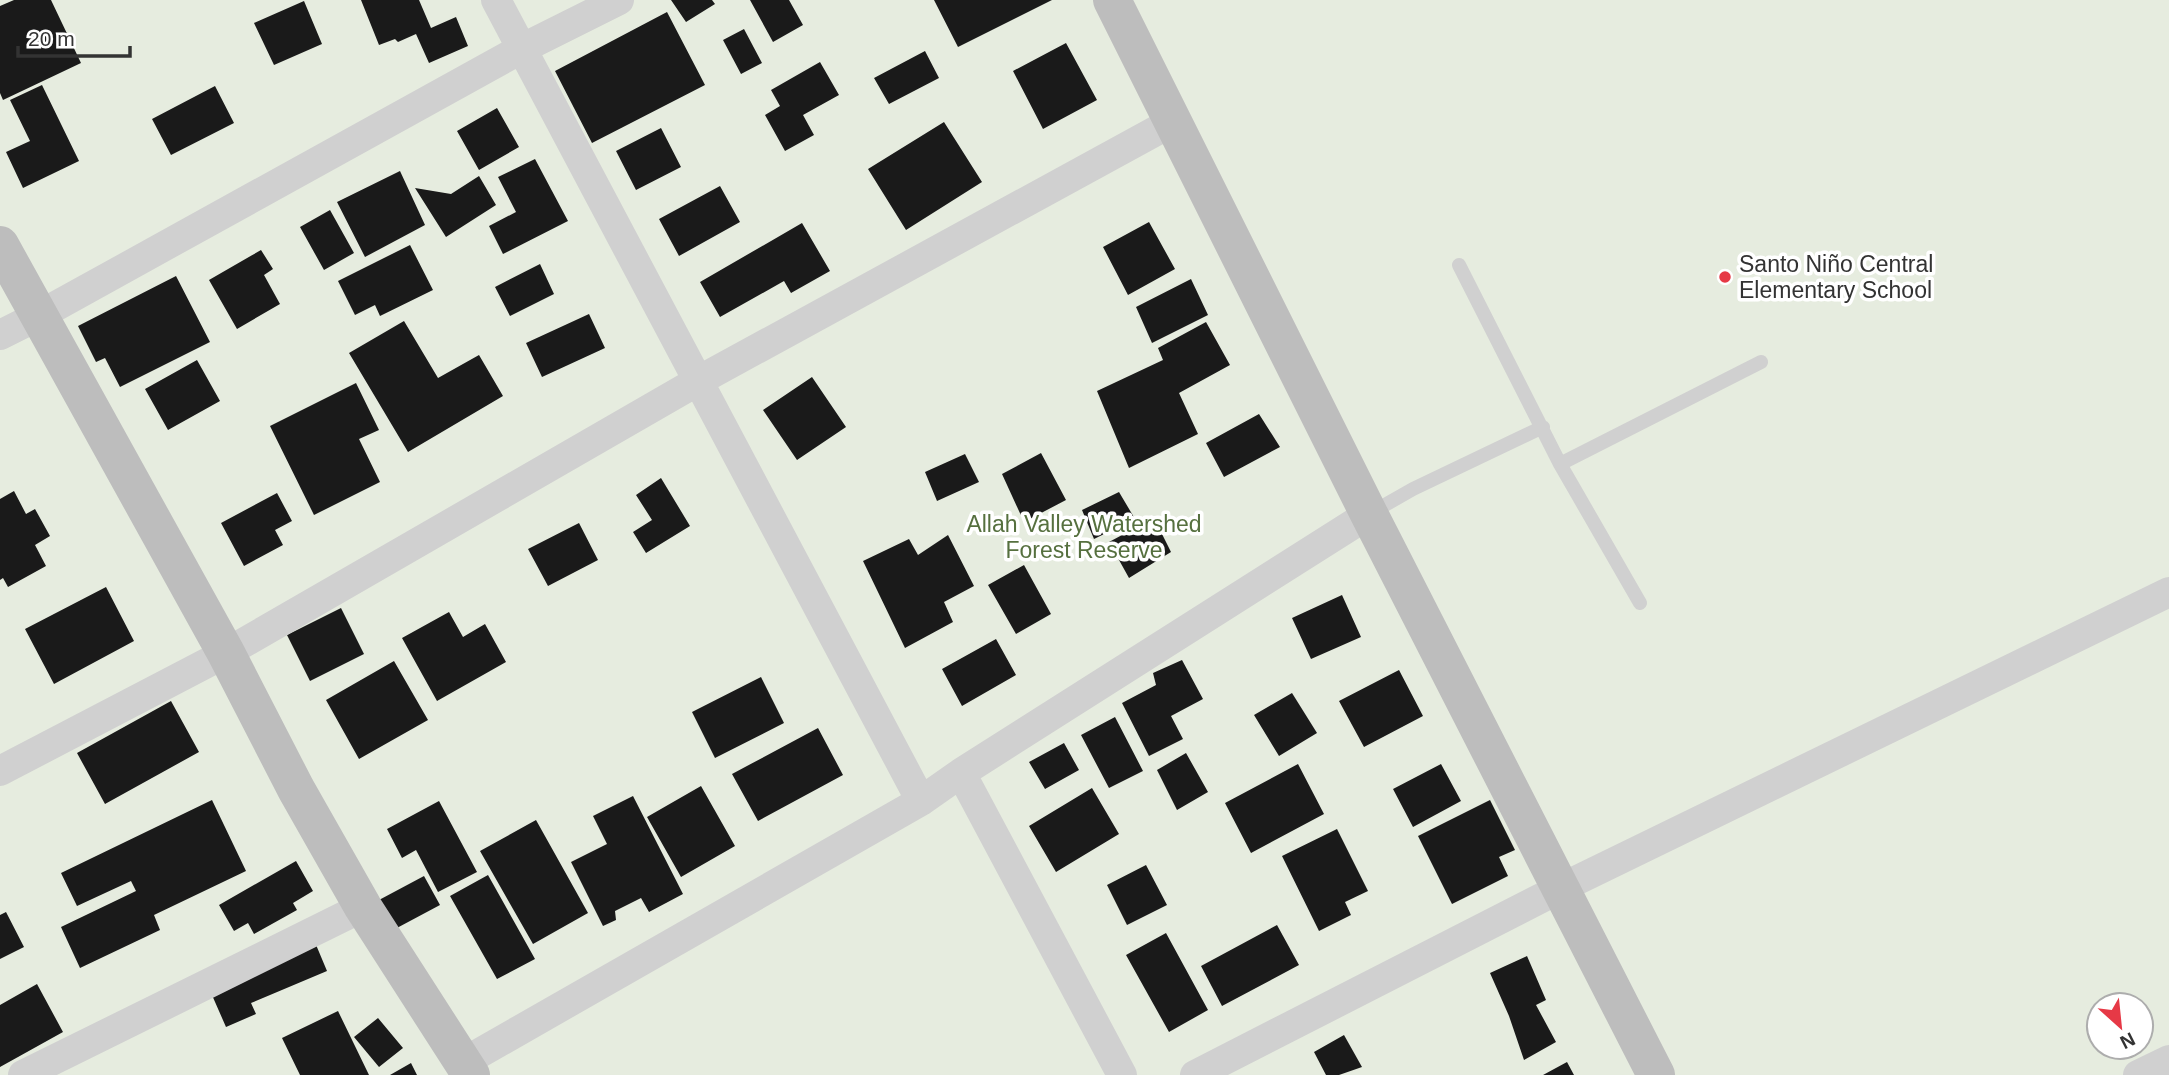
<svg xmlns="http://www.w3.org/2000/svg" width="2169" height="1075" font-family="Arial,sans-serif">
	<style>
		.green { fill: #e6ecdf; fill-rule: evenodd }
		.building { fill: #1a1a1a }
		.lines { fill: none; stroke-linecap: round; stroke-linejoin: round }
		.lane { stroke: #d0d0d0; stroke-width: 14 }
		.street { stroke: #d0d0d0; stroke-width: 30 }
		.secondary { stroke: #bdbdbd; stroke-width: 38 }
		.poi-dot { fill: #e63946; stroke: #fff; stroke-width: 2.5 }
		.labels { text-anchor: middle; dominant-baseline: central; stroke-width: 7; stroke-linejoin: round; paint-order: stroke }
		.poi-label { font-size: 23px; fill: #333; stroke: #fff; text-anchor: start }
		.park-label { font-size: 23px; fill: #56703f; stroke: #fff }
	</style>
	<rect width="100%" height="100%" fill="#fff"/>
	<path class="green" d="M0,0H2169V1075H0ZM2099,1005H2141V1047H2099Z"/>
	<path class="building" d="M14,0H51L81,63L3,100L0,93V6Z
		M361,0H419L431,28L456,17L468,46L429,63L416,34L398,42L395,39L379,45Z
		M671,0H712L715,4L686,22Z
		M750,0H789L803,25L773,42Z
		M934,0H1052L958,47Z
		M304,1L322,44L274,65L254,23Z
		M667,12L705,85L592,143L555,71Z
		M744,29L762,63L741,74L723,40Z
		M1066,43L1097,100L1043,129L1013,71Z
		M925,51L939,78L889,104L874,78Z
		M820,62L839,95L803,115L814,135L785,151L765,115L780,106L771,90Z
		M42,85L79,161L23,188L6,152L30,141L10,100Z
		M215,86L234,123L171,155L152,119Z
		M497,108L519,147L479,170L457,131Z
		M944,122L982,182L906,230L868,169Z
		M661,128L681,167L636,190L616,151Z
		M535,159L568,221L503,254L489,226L516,212L498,177Z
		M400,171L425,225L365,257L337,202Z
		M479,176L496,205L446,237L415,188L451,194Z
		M720,186L740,222L679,256L659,219Z
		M330,210L354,253L324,270L300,227Z
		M1149,222L1175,269L1128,295L1103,247Z
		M802,223L830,271L791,293L784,281L720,317L700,282Z
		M410,245L433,290L380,316L375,305L355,315L338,281Z
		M261,250L273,269L264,275L280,304L237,329L209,280Z
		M540,264L554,294L510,316L495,287Z
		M176,276L210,342L120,387L105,358L96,362L78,326Z
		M1191,279L1208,315L1152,343L1136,307Z
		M589,314L605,348L542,377L526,343Z
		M404,321L438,378L479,355L503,396L408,452L349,353Z
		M1206,322L1230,365L1179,393L1198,434L1129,468L1097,391L1163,360L1158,348Z
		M197,360L220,401L168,430L145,389Z
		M812,377L846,427L797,460L763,410Z
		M356,383L379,430L359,439L380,482L314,515L270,426Z
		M1259,414L1280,447L1224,477L1206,443Z
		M1041,453L1066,500L1024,522L1002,474Z
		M965,454L979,482L937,501L925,472Z
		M661,478L690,526L646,553L633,532L652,520L636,495Z
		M14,491L26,514L35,509L50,536L35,545L46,566L8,587L3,578L0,580V499Z
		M1119,492L1135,519L1094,539L1082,510Z
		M277,493L292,521L275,530L283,545L244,566L221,523Z
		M1154,518L1171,552L1129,578L1109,542Z
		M579,523L598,560L548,586L528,549Z
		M948,535L974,586L944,602L953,622L905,648L863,561L909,539L918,555Z
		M1024,565L1051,614L1016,634L988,585Z
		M106,587L134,641L54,684L25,629Z
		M1342,595L1361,637L1311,659L1292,618Z
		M341,608L364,654L310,681L287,635Z
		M449,612L463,637L485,624L506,662L437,701L402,638Z
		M996,639L1016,675L962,706L942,669Z
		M1182,660L1203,699L1171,716L1183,739L1149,756L1122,703L1156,685L1153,673Z
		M394,661L428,720L359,759L326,700Z
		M1399,670L1423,716L1364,747L1339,701Z
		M761,677L784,723L715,758L692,712Z
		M1292,693L1317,733L1279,756L1254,715Z
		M171,701L199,752L105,804L77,753Z
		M1115,717L1143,771L1109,788L1081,735Z
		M818,728L843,775L758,821L732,774Z
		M1064,743L1079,770L1045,789L1029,762Z
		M1186,753L1208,792L1177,810L1157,770Z
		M1298,764L1324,814L1251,853L1225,803Z
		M1441,764L1461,801L1413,827L1393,789Z
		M701,786L735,846L681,877L647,817Z
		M1092,788L1119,834L1056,872L1029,826Z
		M633,796L683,894L649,912L641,898L615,911L616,920L603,926L571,862L607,844L593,816Z
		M212,800L246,871L154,915L160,930L80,968L61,927L136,891L131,881L77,906L61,873Z
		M1490,800L1515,850L1499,857L1508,876L1452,904L1418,836Z
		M439,801L477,872L438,892L416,850L402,858L387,829Z
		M536,820L588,913L533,944L480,851Z
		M1337,829L1368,891L1345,902L1351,915L1319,931L1282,856Z
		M296,861L313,891L293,903L297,910L254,934L248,923L234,931L219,905Z
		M1146,865L1167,905L1127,925L1107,885Z
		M488,875L535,959L497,979L450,896Z
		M424,876L440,905L395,929L379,900Z
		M6,912L24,947L0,959V915Z
		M1277,925L1299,965L1222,1006L1201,966Z
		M1166,933L1208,1010L1169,1032L1126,955Z
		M314,940L327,971L251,1003L256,1014L226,1027L208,986Z
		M1527,956L1546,1000L1536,1005L1556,1042L1524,1060L1509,1016L1490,973Z
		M37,984L63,1032L0,1067V1005Z
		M338,1011L369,1075H300L282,1038Z
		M378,1018L403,1048L379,1067L354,1037Z
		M1344,1035L1362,1067L1339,1075H1326L1314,1052Z
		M1567,1062L1574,1075H1543Z
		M411,1063L417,1075H390Z"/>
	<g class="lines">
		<path class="lane" d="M1459,265L1560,464L1640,603
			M1560,464L1761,362
			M1369,514L1413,489L1543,427"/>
		<path class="street" d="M496,0L921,801
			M0,335L38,316L521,49L619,0
			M0,771L226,653L698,381L1174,121
			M961,773L1369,514
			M464,1062L921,801L961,773L1122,1075
			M23,1075L363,907
			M1195,1075L1561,888L2169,592
			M2138,1075L2169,1060"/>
		<path class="secondary" d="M1112,0L1369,514L1656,1075
			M0,245L226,653L296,789L363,907L471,1075"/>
	</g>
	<circle class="poi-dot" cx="1725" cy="277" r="7"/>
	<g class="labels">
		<g class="poi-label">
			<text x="1739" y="264">Santo Niño Central<tspan x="1739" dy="26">Elementary School</tspan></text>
		</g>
		<g class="park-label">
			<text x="1084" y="524">Allah Valley Watershed<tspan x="1084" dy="26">Forest Reserve</tspan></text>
		</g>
	</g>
	<g transform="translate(2120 1026) rotate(153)"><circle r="33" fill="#ffffff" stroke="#adadad" stroke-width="2"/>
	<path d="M0-5L12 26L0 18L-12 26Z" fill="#e63946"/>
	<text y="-10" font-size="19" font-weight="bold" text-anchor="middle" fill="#333333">N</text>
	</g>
	<path d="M18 46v10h112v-10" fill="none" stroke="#333333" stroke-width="3.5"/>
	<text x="28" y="46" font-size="21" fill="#333333" stroke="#ffffff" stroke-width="5" paint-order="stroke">20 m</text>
</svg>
